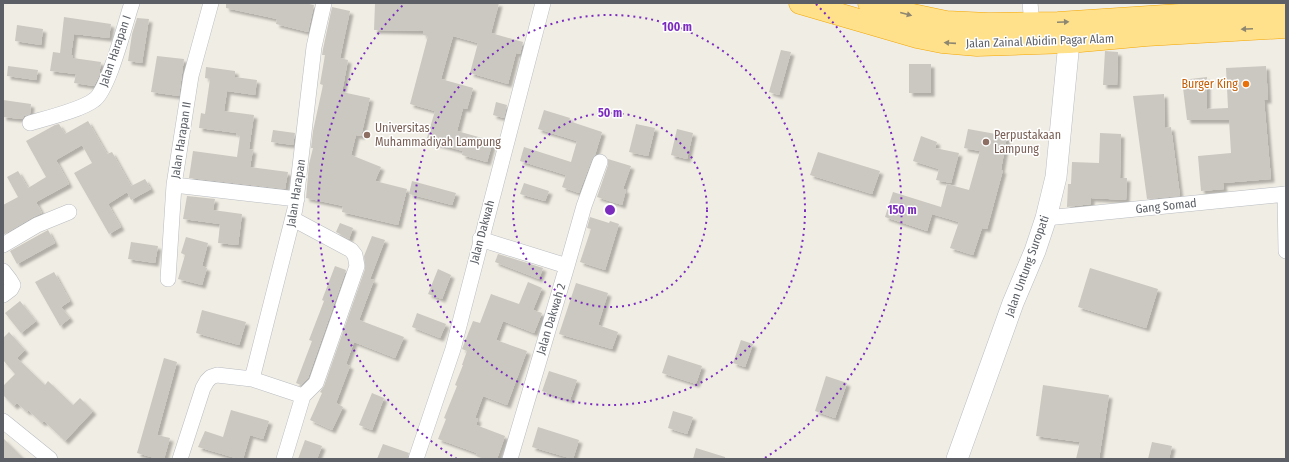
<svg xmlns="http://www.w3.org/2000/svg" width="1289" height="462" font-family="'Fira Sans Condensed',sans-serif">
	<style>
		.building { fill: #cbc8c1; filter: url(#shadow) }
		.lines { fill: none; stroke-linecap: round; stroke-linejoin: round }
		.street-casing { stroke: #b9bcc1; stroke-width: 16 }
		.secondary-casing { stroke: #b9bdc3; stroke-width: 22 }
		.highway-casing { stroke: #f4a600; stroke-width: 23 }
		.street { stroke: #fff; stroke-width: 15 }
		.secondary { stroke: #fff; stroke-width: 21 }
		.highway { stroke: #ffe18c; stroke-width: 22 }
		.oneway { fill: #8d8771 }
		.ring { fill: none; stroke: #7b2cbf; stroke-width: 2; stroke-dasharray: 2 4 }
		.food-dot { fill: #e8710a; stroke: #fff; stroke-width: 1.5 }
		.education-dot { fill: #8d6e63; stroke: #fff; stroke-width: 1.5 }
		.labels { text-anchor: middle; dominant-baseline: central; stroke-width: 3; stroke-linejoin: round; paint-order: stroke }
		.street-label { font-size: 12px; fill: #5c6066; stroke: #fff }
		.food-label { font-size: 12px; fill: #c56008; stroke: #fff; text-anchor: end }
		.education-label { font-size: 12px; fill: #785e54; stroke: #fff; text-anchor: start }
		.centre { fill: #7b2cbf; stroke: #fff; stroke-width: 2 }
		.ring-label { font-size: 12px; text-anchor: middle; font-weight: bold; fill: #7b2cbf; stroke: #fff; stroke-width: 3; stroke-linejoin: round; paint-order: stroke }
	</style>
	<defs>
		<filter id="shadow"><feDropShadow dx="3.5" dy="3.5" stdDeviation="1" flood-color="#0004"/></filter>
	</defs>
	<rect width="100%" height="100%" fill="#f0ede4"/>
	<path class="building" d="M226,3H304L314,5L308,32L276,24L277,19L226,8Z
		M375,3H499L491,33L523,42L520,54L516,53L508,84L470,73L478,43L453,36L441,79L473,88L467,109L463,108L457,131L493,141L487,162L462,155L463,151L426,141L435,111L410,104L428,36L423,35V31L374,30Z
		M332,7L350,11L340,58L348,60L342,92L370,98L361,136L356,135L351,155L381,167L375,181L407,189L398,225L342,212L343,206L306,198L309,164L313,148H311L313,131L323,85L320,84L325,55H322L323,49Z
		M64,17L111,24L109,38L74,34L71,55H73V58L101,62L99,76L94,86L74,83L76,74L50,71L53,52L60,53Z
		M137,18L149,19L142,63L128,61L132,34Z
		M17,25L43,29L41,45L15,41Z
		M781,50L791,52L779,95L769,92Z
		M1105,51L1118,52L1117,85H1103Z
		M157,56L184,59L179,96L151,92Z
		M909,64H931V93H909Z
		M8,66L38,70L36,80L7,76Z
		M1266,66L1268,100H1264L1271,179L1223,183L1224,189L1201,191L1198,156L1231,153L1229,120H1187L1182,80L1207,77V109L1228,108L1226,68Z
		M206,67L235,71V77L257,80L255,95L227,91L224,111L254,115L249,149L253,150L250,167L288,172L285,189L189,178L193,151L237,157L240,136L236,135L237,133L199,128L201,113L205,114L210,79L205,78Z
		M1164,94L1165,128L1171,127L1180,196L1147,199L1133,96Z
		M3,100L31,104L30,114L24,116L22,119L3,117Z
		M496,102L507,105L504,118L493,115Z
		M544,110L570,118L569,121L602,132L595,155L592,159L579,193L562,187L566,175L520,161L524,147L571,162L577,141L538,129Z
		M88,121L107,154L112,152L131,186L145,179L151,189L131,200L127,192L108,204L121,227L109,234L74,173L92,163L82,145L56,160L69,184L36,202L42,213L33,217L3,235V205L18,197L7,177L18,171L28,188L46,177L26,141L55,125L59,124L65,134Z
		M636,124L655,128L648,156L629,152Z
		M677,129L693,133L687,159L671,155Z
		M968,129L1007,136L1001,170H1003L987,229L982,228L973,255L950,248L959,222L932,214L927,231L885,217L893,192L941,207L947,184L969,190L980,151L964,148Z
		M273,130L295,133L293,145L271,142Z
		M1100,133L1121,134L1120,178H1127L1126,200L1091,198V204L1067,207L1068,184H1071L1072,162L1099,163Z
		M921,136L937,142L935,148L959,153L951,183L936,180L939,169L913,161Z
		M818,152L880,171L872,194L810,175Z
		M608,159L631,166L623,189L626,190L622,205L597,197L608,165Z
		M412,181L456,193L452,205L409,194Z
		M524,183L549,191L545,201L520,194Z
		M187,196L215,199L213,210L242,214L238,245L218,243L220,224L183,219Z
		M590,217L609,223L610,221L619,224L605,270L580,262L591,229L587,228Z
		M340,223L353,228L349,239L336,232Z
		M48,230L55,243L17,264L10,251Z
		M372,236L385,240L370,279L374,280L359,320L404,337L395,358L354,342L346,364L350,366L336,403L343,407L332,430L310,420L322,393L320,392L324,386L365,269L364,256Z
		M186,237L208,243L202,266L207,268L202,285L178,279L185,255L181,253Z
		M131,242L158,246L155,263L128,259Z
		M498,254L543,268L539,279L495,262Z
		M335,266L346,270L308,378L301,385L296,383L312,341L309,340L324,301L322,300Z
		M1090,268L1158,289L1146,328L1078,307Z
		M438,269L451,275L442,299L428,294Z
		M54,272L70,301L61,307L70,318L60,326L35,282Z
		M528,282L542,288L533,310L542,313L534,333L503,321L496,340L527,351L507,405L483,396L475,418L478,419L476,425L505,436L497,459H485L476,456L477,453L438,439L446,419L444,418L457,386L455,385L463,365H462L467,351L462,349L473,321L480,323L491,294L519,304Z
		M576,283L608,293L598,325L618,332L612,349L559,334Z
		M20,301L36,321L21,333L5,313Z
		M202,310L246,322L239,345L196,333Z
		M417,313L446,324L440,338L412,327Z
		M9,332L25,350L17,358L45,385L48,381L73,405L80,398L93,411L65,441L44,421L42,423L28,410L27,412L17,403L14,406L3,395V386L15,374L3,360V338Z
		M741,340L753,344L745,367L733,363Z
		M668,355L702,366L696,384L662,373Z
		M164,358L177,362L157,435L170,438L164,459H158L137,453Z
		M549,371L577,380L570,400L542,391Z
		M826,376L847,383L835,418L815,411Z
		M1043,385L1109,395L1099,459H1076L1080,442L1036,436Z
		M372,393L384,398L372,430L359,425Z
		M231,410L269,421L263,439L250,435L243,459H239L198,447L205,431L223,437Z
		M673,411L693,417L687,434L668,428Z
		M538,427L579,440L573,459L532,447Z
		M3,438L24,459H3Z
		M305,440L322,446L317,459H298Z
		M1152,442L1172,446L1169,459H1148Z
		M383,444L409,453L407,459H377Z
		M696,448L725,457V459H693Z"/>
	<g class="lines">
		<defs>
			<path id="street" d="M1030,3L1032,23
				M30,123C47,118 81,110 94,100C109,90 125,23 132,3
				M174,185L297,199
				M1285,194L1286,251
				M1046,218L1286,194
				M480,239L567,266L510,459
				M3,245L37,225L69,212
				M567,266L584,206L600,162
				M3,271L10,280L13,285L11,289L3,295
				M168,279L174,185L191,76L211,3
				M252,379L295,209L314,47L324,3
				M3,421L50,459
				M180,459L203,388L207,381L211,377L217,375L252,379L303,396
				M284,459L303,396L316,383L357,266L355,255L351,250L293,219
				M416,459L453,349L543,3"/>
			<path id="secondary" d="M957,459L1013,303L1035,251L1046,218L1056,177L1069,42"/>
			<path id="highway" d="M800,3L917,37L942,42L977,45L1069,42L1146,35L1286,27
				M869,3L908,14L946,22L989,24L1058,23L1286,8"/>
		</defs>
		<use href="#street" class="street-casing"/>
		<use href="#secondary" class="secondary-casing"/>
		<use href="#highway" class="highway-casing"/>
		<use href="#street" class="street"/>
		<use href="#secondary" class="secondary"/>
		<use href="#highway" class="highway"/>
	</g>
	<defs><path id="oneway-solid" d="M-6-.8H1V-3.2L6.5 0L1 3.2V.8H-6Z"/></defs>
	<g class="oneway">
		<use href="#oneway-solid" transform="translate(906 14) rotate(15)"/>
		<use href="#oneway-solid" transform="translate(1063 22) rotate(-3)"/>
		<use href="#oneway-solid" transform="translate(1247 29) rotate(177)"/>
		<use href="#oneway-solid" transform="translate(950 43) rotate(-176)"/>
	</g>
	<g class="ring">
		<circle cx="610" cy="210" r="97"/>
		<circle cx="610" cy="210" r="195"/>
		<path d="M457 459A292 292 0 0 1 404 4M816 4A292 292 0 0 1 763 459"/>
	</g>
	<circle class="food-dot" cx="1246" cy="84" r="4"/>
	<g class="education-dot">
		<circle cx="367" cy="135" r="4"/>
		<circle cx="986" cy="142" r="4"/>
	</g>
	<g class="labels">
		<g class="street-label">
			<text transform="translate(1040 41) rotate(-2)">Jalan Zainal Abidin Pagar Alam</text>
			<text transform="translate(115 51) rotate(-71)">Jalan Harapan I</text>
			<text transform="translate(181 140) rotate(-81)">Jalan Harapan II</text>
			<text transform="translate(296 193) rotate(-81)">Jalan Harapan</text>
			<text transform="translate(1166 206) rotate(-6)">Gang Somad</text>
			<text transform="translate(482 232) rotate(-75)">Jalan Dakwah</text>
			<text transform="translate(1027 266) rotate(-70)">Jalan Untung Suropati</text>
			<text transform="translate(551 319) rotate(-73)">Jalan Dakwah 2</text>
		</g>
		<g class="food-label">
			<text x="1238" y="84">Burger King</text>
		</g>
		<g class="education-label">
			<text x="375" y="128">Universitas<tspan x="375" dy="14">Muhammadiyah Lampung</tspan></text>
			<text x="994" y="135">Perpustakaan<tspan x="994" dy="14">Lampung</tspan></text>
		</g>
	</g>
	<circle cx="610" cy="210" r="6" class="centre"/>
	<g class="ring-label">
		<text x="677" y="31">100 m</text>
		<text x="610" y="117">50 m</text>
		<text x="902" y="214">150 m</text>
	</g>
	<rect width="1289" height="462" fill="none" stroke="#5c6066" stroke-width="8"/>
</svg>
